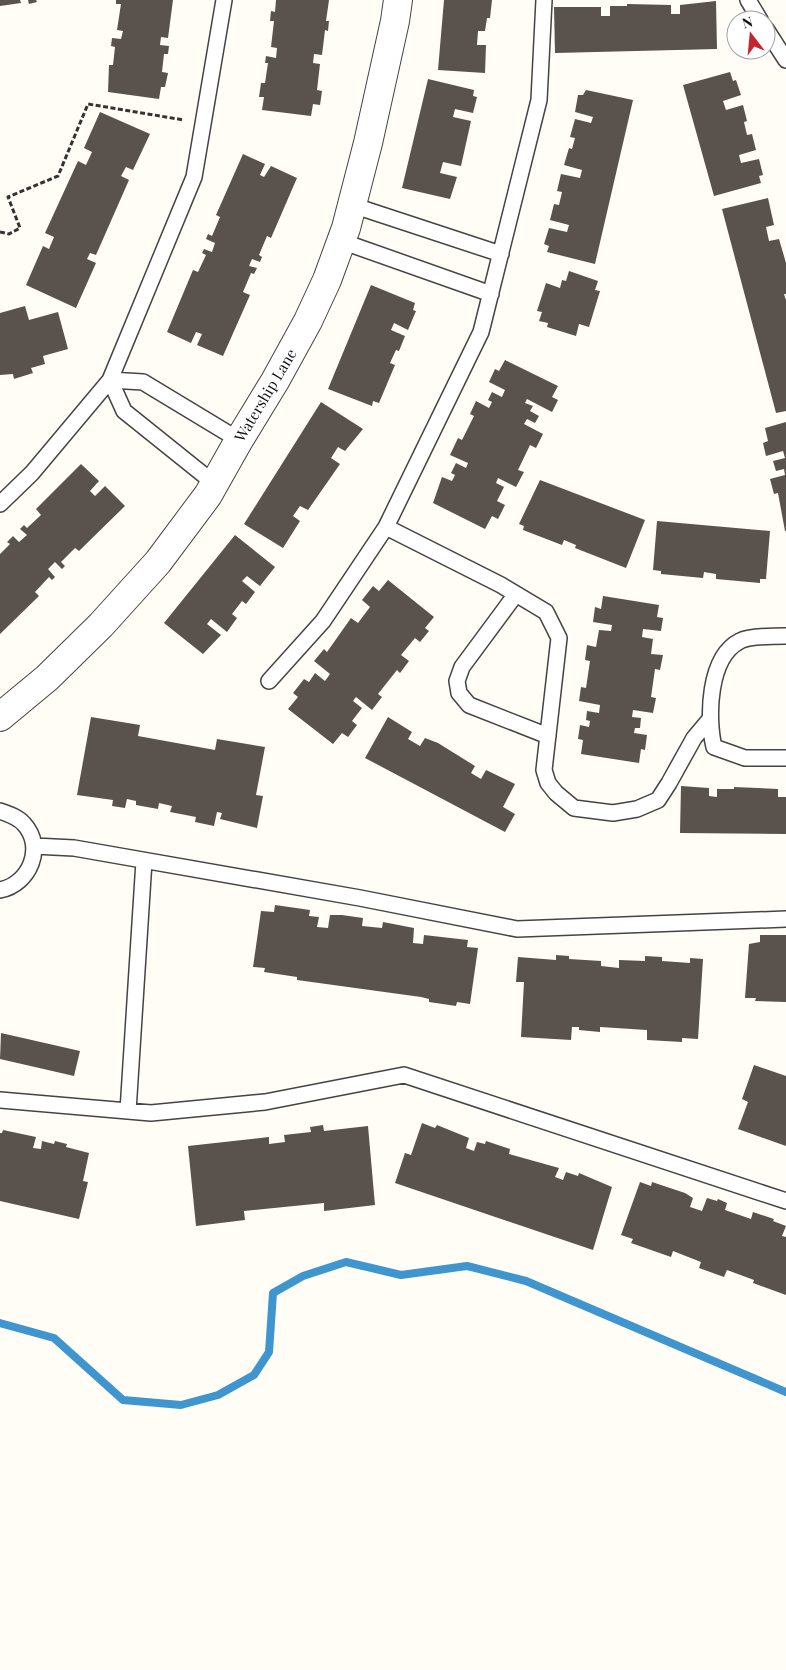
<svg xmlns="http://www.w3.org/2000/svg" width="786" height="1670" font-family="'Playfair Display',serif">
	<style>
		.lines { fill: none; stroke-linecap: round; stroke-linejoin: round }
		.stream { stroke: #3f96cf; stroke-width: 8 }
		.building { fill: #5a524d }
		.service-casing { stroke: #444; stroke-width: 18 }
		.minor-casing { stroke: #444; stroke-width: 30 }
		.path { stroke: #333; stroke-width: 3; stroke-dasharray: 5 2.5; stroke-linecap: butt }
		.service { stroke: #fff; stroke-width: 15 }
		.minor { stroke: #fff; stroke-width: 28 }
		.labels { text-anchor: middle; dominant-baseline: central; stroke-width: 5; stroke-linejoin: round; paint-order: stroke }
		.street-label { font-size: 15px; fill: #111; stroke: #fff }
	</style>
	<rect width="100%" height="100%" fill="#fffdf5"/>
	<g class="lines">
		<path class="stream" d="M0,1323L54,1338L123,1400L181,1405L218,1395L254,1375L269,1352L273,1293L303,1276L346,1262L401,1275L467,1266L526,1281L786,1392"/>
	</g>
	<path class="building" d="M0,0H20L21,3L0,6Z
		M28,0H36L37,2L29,4Z
		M116,0H173L168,38L161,37L160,45L169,46L168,54H164L162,72L168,73L165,87H161L159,99L108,92L109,65H113L115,47L111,46L112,38L121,39L123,31L117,30L121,4H116Z
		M276,0H329L326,21H329L328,31L325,30L322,55L314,54L313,63L320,64L317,90L322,91L320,105L313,104L311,116L262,110L264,97H259L261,83H265L268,63H265L266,56L276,58L277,48L271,47L274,21H270L271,11L275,12Z
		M444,0H492L490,18H487L485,31H478L477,45H486L485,73L438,70Z
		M716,1L717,49L555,53L554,7H601V16H610V6H627V4L671,5V14H680V5Z
		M730,72L733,81L736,80L741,95L723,101L726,110L743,105L747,121L744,122L747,135L752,134L756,150L739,155L741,163L759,159L763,175L759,176L761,183L714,196L683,85Z
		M428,79L474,90L473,96L477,97L473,113L455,109L453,117L471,121L461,166L443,162L440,173L457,177L450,199L402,188Z
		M586,90L633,100L595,264L547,252L549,246L544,244L549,228L567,232L569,225L550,220L554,204L559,205L562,192L557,191L561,174L580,178L582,170L564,165L569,148L572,149L575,138L570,137L575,119L591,123L593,117L575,112L578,95H583Z
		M100,112L150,134L133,170L126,167L121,176L129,180L96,255L90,253L87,259L96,263L76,308L26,285L43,246L49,249L54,237L45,233L78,161L86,165L92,152L84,148Z
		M243,154L265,164L260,175L264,177L271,166L297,178L271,238L267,236L259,255L262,257L260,262L252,259L249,266L257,268L254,274L251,273L243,292L250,295L223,356L197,345L202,334L196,332L191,343L167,332L193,270L198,272L206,255L202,253L204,249L212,252L215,243L206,239L208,234L212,236L220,217L216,215Z
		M768,198L774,225L766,227L769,241L779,239L786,263V294H784L786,300V411L776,413L722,209Z
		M569,271L598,281L595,290L600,291L589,327L579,324L576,336L547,327L548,323L539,321L542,312L537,311L546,283L560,288L562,280L566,281Z
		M371,285L415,303L413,310L416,311L408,330L394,323L391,330L405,336L399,351L396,350L390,363L395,365L379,403L373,401L372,406L328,389Z
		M25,306L29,320L58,312L68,349L43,356L45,364L31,368L33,373L14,379L13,374L0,375V313Z
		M505,360L558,386L552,397L558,400L552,412L527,399L525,403L533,406L530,411L539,416L535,423L527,419L524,424L543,434L536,448L530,445L518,470L524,472L516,487L498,478L496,483L504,487L497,501L505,505L498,519L492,516L485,529L433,503L442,477L452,481L455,475L451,473L456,463L466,468L468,463L450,455L458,438L462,440L474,416L470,414L476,401L489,408L492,402L488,400L492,392L502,397L505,390L489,382L495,369L499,371Z
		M321,402L363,429L345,451L338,447L331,458L340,464L308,510L300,506L293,516L300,521L283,548L244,524Z
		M786,422V531H785L778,493L774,494L770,479L785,475L784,469L776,471L773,461L785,458L783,451L766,456L763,443L768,441L765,428Z
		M81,464L99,481L90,491L95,496L105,486L125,506L79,551L75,548L61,562L65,566L62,569L55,562L48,569L55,577L52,580L49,577L35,592L39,596L0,634V554L10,544L7,542L13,536L19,542L27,535L20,529L24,525L27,528L41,515L36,509Z
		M540,480L645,520L626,568L575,548L576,545L564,540L562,545L523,530L524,526L519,524Z
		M657,521L770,531L766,579H760V583L716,579V574L704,572L703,578L661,574V571L653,570Z
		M235,535L275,567L260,586L247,576L242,581L255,592L246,604L242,601L232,614L237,618L227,632L211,619L207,624L221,635L203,654L164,623Z
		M388,580L434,617L425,628L429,631L420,642L415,638L401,655L409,661L400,673L397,670L378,694L382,697L372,710L356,697L353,701L362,708L352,721L357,725L348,737L342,733L333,744L288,709L298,697L293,693L304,679L309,682L315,673L325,681L330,674L314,661L324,649L327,652L351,618L358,623L370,607L362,600L373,586L379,591Z
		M603,596L659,605L657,617L663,618L661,631L643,629L642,637L653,639L651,654L663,655L660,670L655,669L651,697L656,698L653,713L633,710L632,717L641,718L640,728H635L634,733L647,735L645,750L641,749L639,763L581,754L583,740L578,739L580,725L589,727L590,721L586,720L587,711L599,713L600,705L579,701L581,687L586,688L590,661L585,660L587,645L596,647L599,630L611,631L612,625L593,622L595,607L601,609Z
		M91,717L140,725L138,736L215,750L217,739L265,747L256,795L263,796L257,828L220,819L222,813L217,812L214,826L195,822L196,817L170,812L172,806L159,803L158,809L136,805V801L127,799L125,808L112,806L113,800L77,795Z
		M388,717L412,732L408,739L420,746L425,738L438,743L475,766L471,773L481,779L486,770L515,784L503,807L515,814L505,832L365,758Z
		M681,786L709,788V796L717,797V789H734V787L778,789V797H786V834L680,833Z
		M275,905L310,910L309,916L319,917L317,927L328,928L330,915H342L363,918L362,926L382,928L383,922L414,928L413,943L423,944L424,935L468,940L467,947L478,948L470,1004L457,1002L456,1006L429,1002V999L421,997L297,980V977L264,972L265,968L253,967L261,911L274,912Z
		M760,935H786V1002L755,1001L756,998H745L749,944L760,942Z
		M556,955L569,956V959L601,961V966L619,968V960L645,961V956L662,957V961L690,963V958L703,959L698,1039L682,1038V1042L647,1040V1030L600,1027V1032L579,1030V1027H572L571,1040L521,1037L524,982H516L518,957L556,960Z
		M1,1033L80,1051L74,1076L0,1059Z
		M754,1065L786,1076V1146L738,1129L748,1102L742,1099Z
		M422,1123L435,1128L437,1125L469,1138L466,1148L474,1151L477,1142L485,1144L486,1141L510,1149L509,1154L559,1168L555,1177L563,1180L566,1172L578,1176L579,1173L612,1187L593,1250L395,1183L405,1153L411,1155Z
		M323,1125L324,1131L368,1126L375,1205L324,1211V1203L244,1211L245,1220L196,1226L188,1146L269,1137V1144L285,1142L284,1135L311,1132L310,1127Z
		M3,1130L36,1137L33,1148L41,1149L42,1141L54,1144L55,1141L67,1144L66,1147L89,1153L83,1181L88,1182L79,1219L0,1201V1133H2Z
		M640,1182L651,1186L652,1182L685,1193L693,1198L690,1207L702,1211L707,1198L717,1201L718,1199L727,1203L725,1210L751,1219L753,1212L774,1219L773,1221L786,1226L782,1236L786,1237V1295L753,1283L754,1280L727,1270L724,1277L699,1268L701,1262L673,1251L671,1257L631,1243L633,1239L621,1235Z"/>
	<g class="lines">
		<defs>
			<path id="service" d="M748,0L760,20
				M766,29L786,60
				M352,205L501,254
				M341,241L491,294
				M215,484L124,411L110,380L143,382L239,440
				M0,504L32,473L110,380L194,177L224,0
				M386,527L501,585L546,612L559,638L544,770L548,783L556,793L574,808L613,813L637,809L658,800L669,783L694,738L710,719
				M516,594L462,667L457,681L459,693L469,705L548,736
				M786,636C775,636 749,636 740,641C708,657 707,718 714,747L745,758H786
				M269,681L323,621L386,527L481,332L539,100L544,0
				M0,811C9,814 18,817 24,824C45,847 30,884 0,890
				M34,846L74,848L360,898L517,929L786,919
				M0,1100L151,1113L265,1102L404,1075L786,1201
				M128,1111L144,861"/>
			<path id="minor" d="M0,717L47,678L101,625L158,562L208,495L239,440L275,381L308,321L327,280L346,228L368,143L395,21L398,0"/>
		</defs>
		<use href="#service" class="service-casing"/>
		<use href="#minor" class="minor-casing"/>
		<path class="path" d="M0,232L9,234L20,228L8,197L58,176L88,104L184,120"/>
		<use href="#service" class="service"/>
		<use href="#minor" class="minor"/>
	</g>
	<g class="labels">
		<g class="street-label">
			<text transform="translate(265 395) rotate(-59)">Watership Lane</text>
		</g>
	</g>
	<g transform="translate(751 35) rotate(344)"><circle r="24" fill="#ffffff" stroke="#a0a0a0"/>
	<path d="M0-4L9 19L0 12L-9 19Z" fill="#c4262e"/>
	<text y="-8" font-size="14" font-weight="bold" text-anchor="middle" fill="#111111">N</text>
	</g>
</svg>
